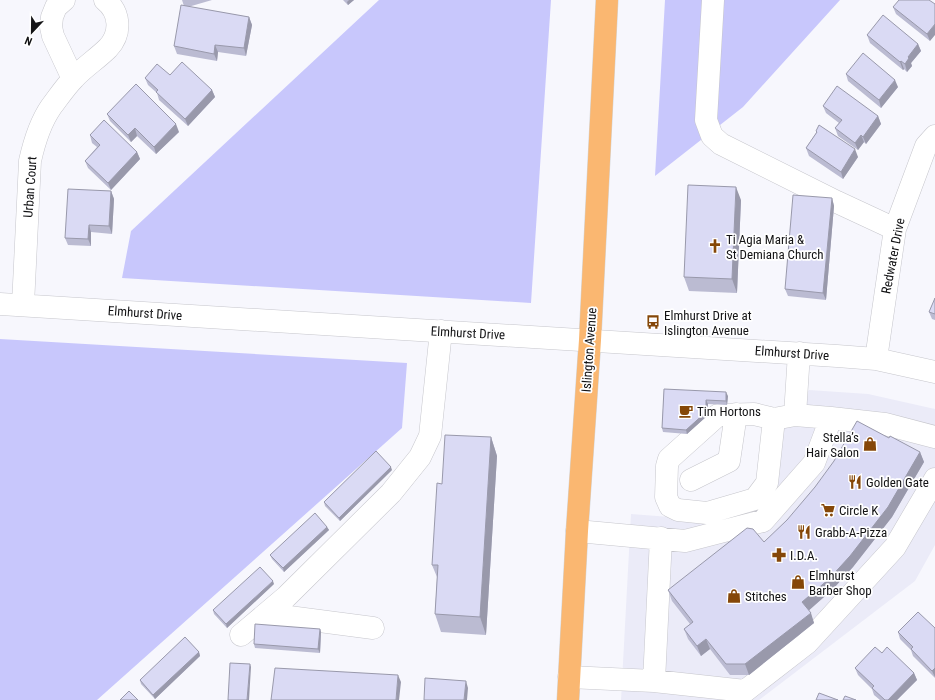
<svg xmlns="http://www.w3.org/2000/svg" width="935" height="700" font-family="'Roboto Condensed',sans-serif">
	<style>
		.built { fill: #ebebf8 }
		.green { fill: #c8c7fc }
		.lines { fill: none; stroke-linecap: round; stroke-linejoin: round }
		.minor-casing { stroke: #c6c6cc; stroke-width: 23 }
		.major-casing { stroke: #d5d5d5; stroke-width: 23 }
		.minor { stroke: #fff; stroke-width: 22 }
		.major { stroke: #fab771; stroke-width: 22 }
		.wall { fill: #bbbbd2 }
		.shaded-wall { fill: #9999ab }
		.building { fill: #dadaf4; stroke: #9999ab }
		.labels { text-anchor: middle; dominant-baseline: central; stroke-width: 3.5; stroke-linejoin: round; paint-order: stroke }
		.street-label { font-size: 13px; fill: #131315; stroke: #fff }
		.poi-label { font-size: 13px; fill: #131315; stroke: #fff; text-anchor: start }
	</style>
	<rect width="100%" height="100%" fill="#f7f7fd"/>
	<path class="built" d="M809,390L868,394L935,409V545L915,581L759,700H621L631,514L683,518L759,502L776,433Z"/>
	<path class="green" d="M379,0H551L531,303L122,278L131,231Z
		M665,0H840L743,107L655,176Z
		M0,339L407,363L402,428L97,700H0Z"/>
	<g class="lines">
		<defs>
			<path id="minor" d="M64,0L56,7L52,17L51,27L53,36L73,79
				M713,0L706,120L712,136L721,144L837,202L895,229
				M0,304L837,356L876,359L935,372
				M23,305L30,161C34,143 40,123 51,107C58,98 65,87 74,78C84,67 97,59 108,48C122,33 120,12 105,0
				M876,359L895,229L926,146L935,136
				M795,415L799,353
				M774,419L767,483L755,499L707,513L678,510L670,506L666,497L667,466L669,459L718,415L754,414L774,419L795,415L831,418L885,424L935,437
				M691,480L729,461L736,414
				M577,531L685,541L763,521L814,463L831,418
				M661,538L654,681L745,691L807,643L895,547L935,479
				M266,614L373,628
				M241,635L286,597L391,493L420,457L430,436L441,331
				M569,677L654,681"/>
			<path id="major" d="M568,700L577,531L590,340L607,0"/>
		</defs>
		<use href="#minor" class="minor-casing"/>
		<use href="#major" class="major-casing"/>
		<use href="#minor" class="minor"/>
		<use href="#major" class="major"/>
	</g>
	<path class="wall" d="M182,0H212L188,7L249,17L252,25L246,56L218,52L217,61L177,54L174,46L184,6Z
		M343,0H354L348,5Z
		M929,0L930,41L896,14L893,7Z
		M867,35L918,44L921,51L911,63L912,66L907,72L904,69L903,70L870,43Z
		M846,74L898,87L881,108L848,81Z
		M170,75L212,90L215,97L188,126L159,100L157,93L148,85L145,78Z
		M823,106L878,116L881,124L866,144L864,142L858,150L838,136L835,128L839,123L826,113Z
		M107,114L179,132L156,154L137,136L131,142L110,121Z
		M816,131L858,157L843,179L809,156L806,148L816,133Z
		M90,135L137,152L140,159L111,190L88,168L85,161L97,147L92,143Z
		M111,191L114,199L112,234L91,232V246L68,245L65,238Z
		M832,198L834,206L826,300L788,296L785,289Z
		M741,200L737,293L689,291L684,277Z
		M935,298V320L932,319L929,312Z
		M664,389L728,396L727,405L708,404L707,416L687,434L663,432L662,428Z
		M491,437L497,456L486,635L441,632L435,614L437,577L432,565L442,484Z
		M889,438L920,452L924,462L892,517L853,567L833,589L809,610L814,623L749,675H730L710,649L701,656L688,639L684,629L690,624L672,601L668,590L764,542Z
		M392,470L340,521L325,506L324,502Z
		M327,527L329,530L284,572L272,559L270,555Z
		M274,584L227,628L214,614L213,610Z
		M935,628V678L913,656L911,650L900,639L898,632Z
		M320,629L321,632L320,653L255,648L254,644Z
		M199,652L200,656L155,699L141,684L140,680Z
		M882,653L914,673L917,680L897,700H880L874,695L872,689L858,675L855,668Z"/>
	<path class="shaded-wall" d="M349,0H354L348,5L347,2Z
		M249,17L252,25L246,56L244,48Z
		M935,24V35L930,41L927,34Z
		M918,44L921,51L911,63L912,66L907,72L905,64L908,57Z
		M215,45L218,52L217,61L214,54Z
		M901,61L904,69L903,70L900,62Z
		M895,80L898,87L881,108L879,100Z
		M212,90L215,97L188,126L185,119Z
		M878,116L881,124L866,144L863,137Z
		M176,124L179,132L156,154L154,147Z
		M135,128L137,136L131,142L128,135Z
		M861,135L864,142L858,150L855,143Z
		M855,149L858,157L843,179L841,172Z
		M137,152L140,159L111,190L108,183Z
		M736,187L741,200L737,293L732,279Z
		M111,191L114,199L112,234L109,226Z
		M832,198L834,206L826,300L823,293Z
		M89,225L91,232V246L88,239Z
		M726,392L728,396L727,405L726,401Z
		M706,400L708,404L707,416L687,434L686,430Z
		M491,437L497,456L486,635L480,617Z
		M920,452L924,462L892,517L853,567L833,589L806,613L802,602Z
		M391,467L392,470L340,521L339,518Z
		M327,527L329,530L284,572L283,568Z
		M273,581L274,584L227,628L226,624Z
		M811,613L814,623L749,675L745,664Z
		M320,629L321,632L320,653L318,649Z
		M706,639L710,649L701,656L697,646Z
		M199,652L200,656L155,699L153,695Z
		M250,664L251,667L249,700H247Z
		M935,668V677L932,671Z
		M914,673L917,680L897,700H888Z
		M398,675L401,682L399,700H396Z
		M466,681L468,688L467,700H464Z"/>
	<path class="building" d="M899,0H929L935,4V24L927,34L893,7Z
		M181,5L249,17L244,48L215,45L214,54L174,46Z
		M883,15L918,44L908,57L909,58L905,64L901,61L900,62L867,35Z
		M863,53L895,80L879,100L846,74Z
		M182,62L212,90L185,119L156,92L158,90L145,78L157,64L170,75Z
		M136,84L176,124L154,147L135,128L128,135L107,114Z
		M837,86L878,116L863,137L861,135L855,143L835,128L842,120L823,106Z
		M104,120L137,152L108,183L85,161L100,145L90,135Z
		M819,125L855,149L841,172L806,148L817,132L816,131Z
		M688,185L736,187L732,279L684,277Z
		M68,189L111,191L109,226L89,225L88,239L65,238Z
		M793,195L832,198L823,293L785,289Z
		M935,298V314L929,312Z
		M664,389L726,392V401L706,400V412L686,430L662,428Z
		M857,421L889,438L890,436L920,452L888,507L850,556L829,579L802,602L811,613L745,664H726L706,639L697,646L684,629L693,622L668,590L747,528L753,529L764,542L787,520L815,487L834,461Z
		M445,435L491,437L480,617L435,614L438,565H432L437,483L442,484Z
		M376,451L391,467L339,518L324,502Z
		M315,513L327,527L283,568L270,555Z
		M260,567L273,581L226,624L213,610Z
		M918,612L935,628V668L932,671L911,649L913,647L898,632Z
		M255,624L320,629L318,649L254,644Z
		M185,637L199,652L153,695L140,680Z
		M875,647L882,653L887,647L914,673L888,700H885L872,688L874,686L855,668Z
		M230,663L250,664L247,700H228Z
		M275,668L398,675L396,700H271Z
		M425,678L466,681L464,700H424Z
		M129,691L138,700H120Z
		M819,693L838,700H816Z
		M845,696L856,700H843Z"/>
	<defs>
		<symbol id="church-bare" viewBox="-9 -9 18 18"><path d="M-1.2-6h2.4v3.5h3.3v2.4h-3.3V6h-2.4V-.1h-3.3v-2.4h3.3Z" fill="#854708" stroke="#fff" stroke-width="2.5" paint-order="stroke"/></symbol>
		<symbol id="bus-bare" viewBox="-9 -9 18 18"><path d="M-5-6H5V4H4V6H2V4H-2V6H-4V4H-5ZM-3.5-4V0h7V-4ZM-3.5 1.2v1.5H-2V1.2ZM2 1.2v1.5H3.5V1.2Z" fill="#854708" stroke="#fff" stroke-width="2.5" paint-order="stroke"/></symbol>
		<symbol id="cafe-bare" viewBox="-9 -9 18 18"><path d="M-5.5-4.5H6V0H3Q3 3.5 0 3.5H-2.5Q-5.5 3.5-5.5 0ZM3-3.2v2h1.7v-2ZM-6 4.5H4V6H-6Z" fill="#854708" stroke="#fff" stroke-width="2.5" paint-order="stroke"/></symbol>
		<symbol id="shop-bare" viewBox="-9 -9 18 18"><path d="M-5-2.5h2.3a2.7 3.5 0 0 1 5.4 0H5L5.5 6h-11ZM-1.5-2.5h3a1.5 2.3 0 0 0-3 0Z" fill="#854708" stroke="#fff" stroke-width="2.5" paint-order="stroke"/></symbol>
		<symbol id="restaurant-bare" viewBox="-9 -9 18 18"><path d="M-5-6h1v4h1v-4h1v4h1v-4h1v5L-1.5 .5V6h-2V.5L-5-1ZM5-6V6H3V1.5H1.5Q1.5-4 5-6Z" fill="#854708" stroke="#fff" stroke-width="2.5" paint-order="stroke"/></symbol>
		<symbol id="supermarket-bare" viewBox="-9 -9 18 18"><path d="M-6-5.5h2.5l.6 2H6L4.5 2H-2.5L-4.4-4H-6ZM-1.5 3.2a1.3 1.3 0 1 0 .1 0ZM3 3.2a1.3 1.3 0 1 0 .1 0Z" fill="#854708" stroke="#fff" stroke-width="2.5" paint-order="stroke"/></symbol>
		<symbol id="pharmacy-bare" viewBox="-9 -9 18 18"><path d="M-2-6h4v4h4v4h-4v4h-4v-4h-4v-4h4Z" fill="#854708" stroke="#fff" stroke-width="2.5" paint-order="stroke"/></symbol>
	</defs>
	<g fill-rule="evenodd">
		<use href="#church-bare" x="705" y="236" width="20" height="20"/>
		<use href="#bus-bare" x="643" y="312" width="20" height="20"/>
		<use href="#cafe-bare" x="676" y="401" width="20" height="20"/>
		<use href="#shop-bare" x="860" y="434" width="20" height="20"/>
		<use href="#restaurant-bare" x="845" y="472" width="20" height="20"/>
		<use href="#supermarket-bare" x="818" y="500" width="20" height="20"/>
		<use href="#restaurant-bare" x="794" y="522" width="20" height="20"/>
		<use href="#pharmacy-bare" x="769" y="545" width="20" height="20"/>
		<use href="#shop-bare" x="788" y="572" width="20" height="20"/>
		<use href="#shop-bare" x="724" y="586" width="20" height="20"/>
	</g>
	<g class="labels">
		<g class="street-label">
			<text transform="translate(30 187) rotate(-86)">Urban Court</text>
			<text transform="translate(893 256) rotate(-79)">Redwater Drive</text>
			<text transform="translate(145 313) rotate(4)">Elmhurst Drive</text>
			<text transform="translate(468 333) rotate(3)">Elmhurst Drive</text>
			<text transform="translate(589 350) rotate(-86)">Islington Avenue</text>
			<text transform="translate(792 353) rotate(4)">Elmhurst Drive</text>
		</g>
		<g class="poi-label">
			<text x="726" y="239">Ti Agia Maria &amp;<tspan x="726" dy="15">St Demiana Church</tspan></text>
			<text x="664" y="315">Elmhurst Drive at<tspan x="664" dy="15">Islington Avenue</tspan></text>
			<text x="697" y="411">Tim Hortons</text>
			<text x="859" y="437" text-anchor="end">Stella’s<tspan x="859" dy="15">Hair Salon</tspan></text>
			<text x="866" y="482">Golden Gate</text>
			<text x="839" y="510">Circle K</text>
			<text x="815" y="532">Grabb-A-Pizza</text>
			<text x="790" y="555">I.D.A.</text>
			<text x="809" y="575">Elmhurst<tspan x="809" dy="15">Barber Shop</tspan></text>
			<text x="745" y="596">Stitches</text>
		</g>
	</g>
	<g transform="translate(32 32) rotate(202)" stroke="#ffffff" stroke-width="3" paint-order="stroke">
	<path d="M0-3L7 15L0 10L-7 15Z" fill="#131315"/>
	<text y="-6" font-size="11" font-weight="bold" text-anchor="middle" fill="#131315">N</text>
	</g>
</svg>
